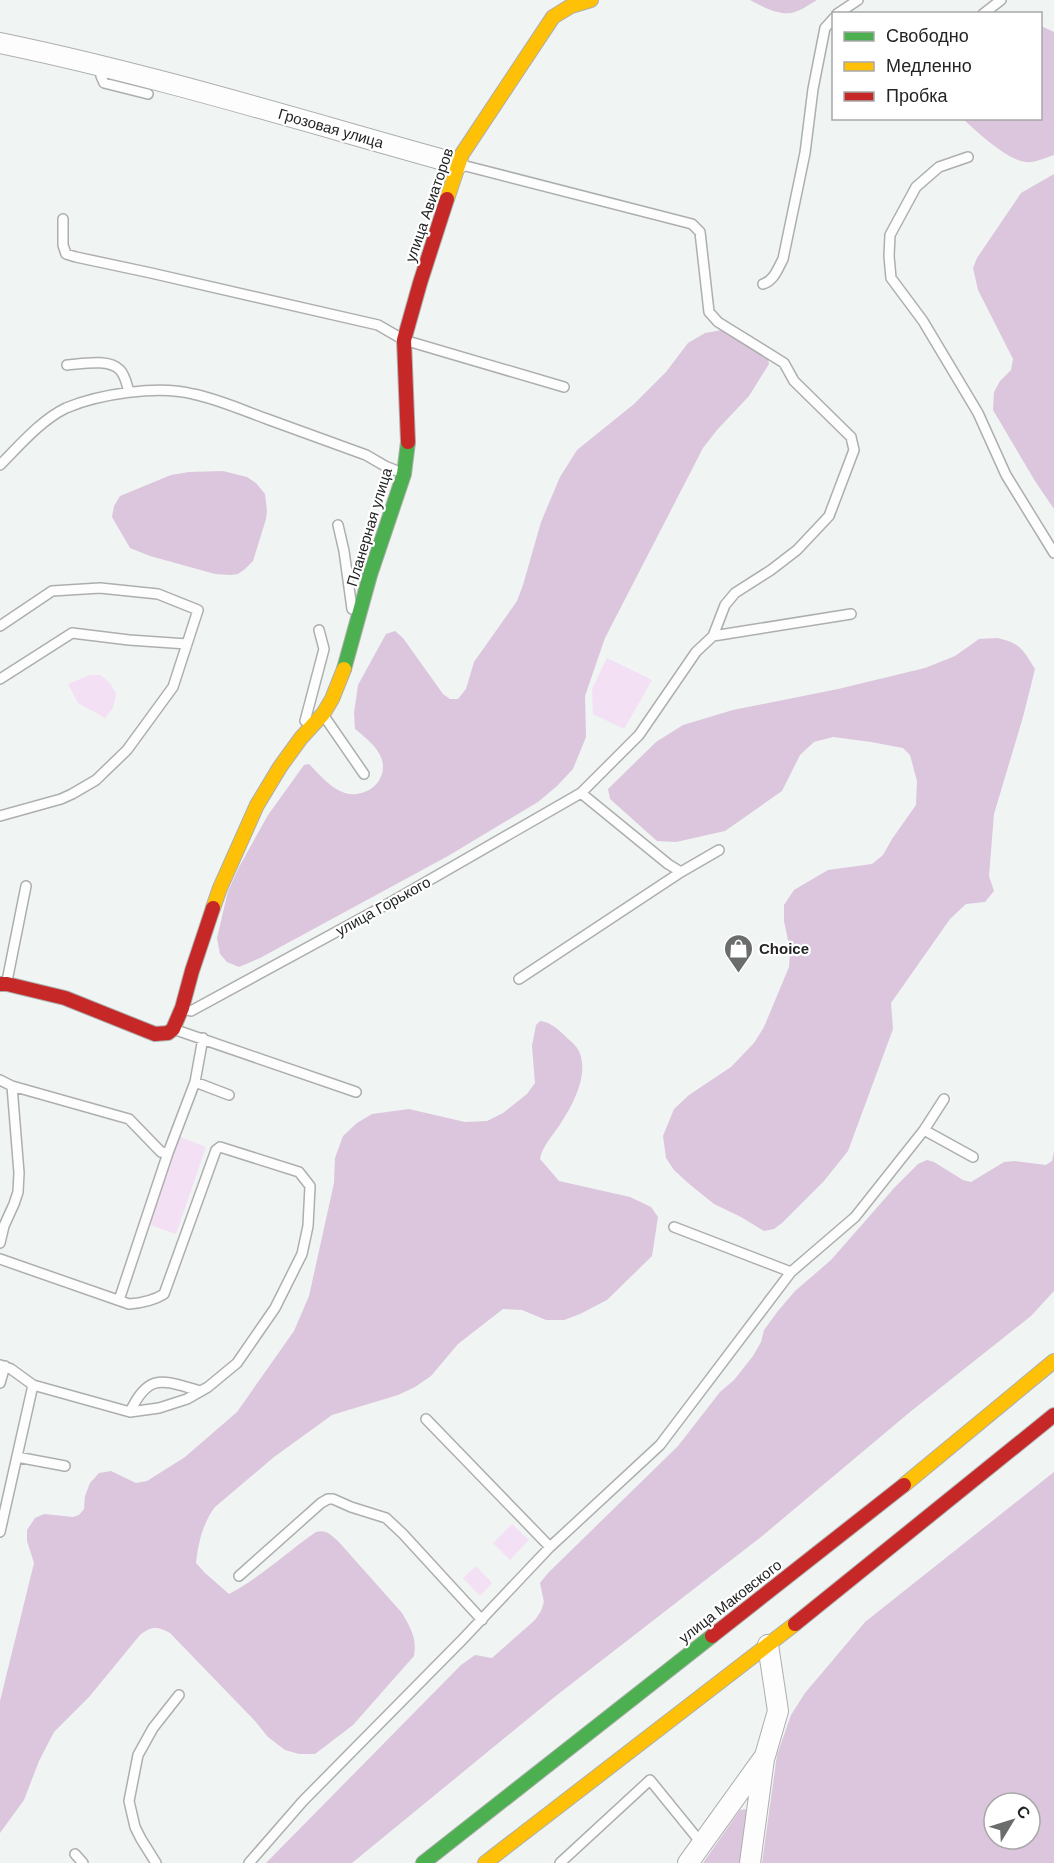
<svg xmlns="http://www.w3.org/2000/svg" width="1054" height="1863" font-family="Helvetica,sans-serif">
	<style>
		.green { fill: #f4e0f5 }
		.forest { fill: #dcc6dd; fill-rule: evenodd }
		.lines { fill: none; stroke-linecap: round; stroke-linejoin: round }
		.lane-casing { stroke: #adafae; stroke-width: 12 }
		.street-casing { stroke: #adafae; stroke-width: 22 }
		.fast-casing { stroke: #adafae; stroke-width: 16 }
		.slow-casing { stroke: #adafae; stroke-width: 16 }
		.jam-casing { stroke: #adafae; stroke-width: 16 }
		.lane { stroke: #fdfdfd; stroke-width: 9 }
		.street { stroke: #fdfdfd; stroke-width: 20 }
		.fast { stroke: #4caf50; stroke-width: 14 }
		.slow { stroke: #ffc107; stroke-width: 14 }
		.jam { stroke: #c62828; stroke-width: 14 }
		.labels { text-anchor: middle; dominant-baseline: central; stroke-width: 4.5; stroke-linejoin: round; paint-order: stroke }
		.street-label { font-size: 15px; fill: #232524; stroke: #fff }
		.poi-label { font-size: 15px; font-weight: bold; fill: #232524; stroke: #fff; text-anchor: start }
	</style>
	<rect width="100%" height="100%" fill="#f0f4f2"/>
	<path class="green" d="M607,658L652,680L624,729L593,714L592,689Z
		M90,675H100L109,682L116,693L113,708L105,718L78,703L68,684Z
		M180,1137L206,1147L176,1234L150,1225Z
		M512,1524L529,1540L510,1560L493,1543Z
		M476,1566L492,1583L480,1596L463,1578Z"/>
	<path class="forest" d="M750,0H817C810,4 799,12 791,13C778,15 761,6 750,0Z
		M1041,26L1054,32V155C1045,158 1035,163 1026,162C1007,160 977,132 963,119L1040,118Z
		M1054,174V509L1035,481L993,410L994,392L1000,381L1011,370L1013,359L978,290L973,268L977,258L1021,193Z
		M734,328C753,334 766,344 769,364L749,396L717,430L703,448L605,638L585,696L586,737L573,769L557,786L538,802L448,856L260,958L239,967L227,962L220,954L217,938L228,891L239,867L268,815L304,765L309,764C319,774 331,789 345,793C365,799 388,782 382,760C378,747 365,737 355,729L354,713L358,685L386,634L395,631L403,638L443,694L450,699H458L466,689L474,662L517,601L523,585L541,522L560,477L577,450L634,404L666,372L688,343L705,333Z
		M223,471L247,477L256,483L265,494L267,511L266,519L253,561L245,569L238,574L230,575L215,574L150,556L130,548L112,517L114,506L120,496L171,475L189,472Z
		M997,638C1021,643 1023,650 1035,669L1023,717L994,814L989,876L994,891L985,902L966,904L950,919L891,1003L893,1029L848,1151L824,1181L782,1223L774,1229L764,1231L741,1217L714,1204L688,1183L674,1170L666,1158L663,1136L674,1109L689,1095L731,1067L754,1043L764,1027L789,967L790,950L784,921V905L794,890L828,870L872,864L883,855L892,839L916,805L917,781L910,755L903,748L871,742L833,737L814,742L800,755L782,791L725,831L676,842L657,841L610,799L608,789L656,742L683,725L733,710L838,689L925,668L955,656L979,639Z
		M540,1021C551,1022 560,1031 567,1038C573,1043 579,1048 581,1057C587,1080 571,1108 559,1126C552,1136 542,1147 540,1159L559,1181L630,1197L651,1207L658,1217L652,1256L607,1300L580,1314L564,1320H546L522,1310L503,1309L458,1344L431,1376L415,1387L398,1395L332,1415L274,1457L215,1507C203,1522 198,1544 196,1563L205,1573L229,1594C261,1577 287,1552 316,1532C326,1529 331,1535 338,1541L402,1613C411,1629 417,1638 414,1656L353,1725L315,1754H299L285,1750L268,1737L255,1721L170,1633C157,1626 151,1626 140,1635L89,1697L54,1732L39,1761L24,1800L0,1833V1701L34,1563L27,1541V1530L35,1518L44,1514L73,1517L79,1515L84,1509L85,1496L90,1483L99,1473L111,1471L136,1483L147,1481L185,1457L237,1412L294,1331L309,1296L334,1183L335,1158L343,1136L357,1123L372,1114L409,1109L465,1122L487,1121L503,1113L527,1094L535,1083L532,1046L536,1025Z
		M1054,1151V1291L1031,1316L910,1412L761,1537L557,1695L352,1863H266L461,1665L475,1655L492,1658L535,1620L541,1611L544,1602L540,1583L548,1573L678,1446L720,1392L734,1380L753,1356L761,1342L764,1330L778,1311L795,1291L831,1260L895,1187L918,1164L927,1160L934,1162L963,1180L971,1182L1004,1162L1015,1161L1046,1165L1052,1161Z
		M1054,1472V1863H762L777,1755L791,1715L805,1693L865,1622ZM994,1803H1030V1839H994Z
		M745,1809L750,1814L739,1863H703L740,1810Z"/>
	<g class="lines">
		<defs>
			<path id="lane" d="M837,14L858,0
				M983,14L1001,0
				M104,67L101,76L104,83L148,94
				M968,157L939,167L916,187L890,235L889,256L891,278L923,321L978,413L1006,475L1054,553
				M63,219V245L66,254L76,257L151,273L378,325L404,340L564,387
				M763,284C774,281 778,268 783,259L805,153L813,89L825,28L834,18
				M67,365C81,364 109,358 120,370C125,375 127,385 129,392
				M0,465C19,446 41,420 66,408C99,394 158,385 193,394C218,399 242,410 267,419C300,431 333,443 366,455L385,466L402,473
				M338,525L344,551L352,609
				M0,626L52,591L100,588L158,594L198,610L173,687L127,750L96,780L72,794L61,799L0,816
				M713,636L851,614
				M0,679L72,633L129,640L187,644
				M324,716L364,774
				M305,721L324,649L319,630
				M681,872L719,850
				M519,979L681,872L668,864L581,793
				M7,981L26,886
				M187,1010L191,1011L393,901L581,793L639,735L696,652L713,636L725,605L735,593L771,570L797,550L829,516L854,450L851,437L794,381L784,363L718,322L709,312L700,232L692,224L462,165
				M176,1030L356,1092
				M0,1080L12,1086L19,1173L18,1192L14,1204L4,1226L0,1243
				M195,1082L229,1095
				M12,1086L129,1119L161,1152L168,1153
				M924,1130L973,1157
				M674,1227L791,1272
				M0,1259L129,1304C142,1303 153,1301 164,1294L216,1150L220,1147L299,1172L310,1186L308,1226L302,1254L275,1308L237,1363L208,1387L187,1399L159,1408L130,1412L33,1385L0,1532
				M119,1300L168,1153L195,1082L203,1038
				M0,1365L11,1369L33,1385
				M0,1383L5,1366
				M130,1412C149,1371 164,1381 200,1391
				M426,1419L550,1547
				M17,1457L65,1466
				M239,1576L321,1503L328,1499H333L351,1507L386,1518L403,1534L482,1620
				M75,1854L83,1863
				M156,1863L141,1839L135,1827L129,1801L138,1755L153,1728L179,1695
				M249,1863L303,1801L462,1640L550,1547L660,1445L791,1272L855,1217L924,1130L944,1099
				M560,1863L650,1780L702,1844"/>
			<path id="street" d="M0,43C155,75 306,122 458,164
				M688,1863L765,1756L778,1711L768,1645
				M750,1863L764,1759"/>
			<path id="fast" d="M344,669L370,575L404,474L408,442
				M423,1863L712,1636"/>
			<path id="slow" d="M447,199L462,154L553,17L571,6L591,0
				M213,908L220,888L257,805L280,767L301,738L323,714L332,699L344,669
				M904,1485L1054,1361
				M485,1863L795,1624"/>
			<path id="jam" d="M408,442L404,340L420,283L447,199
				M0,984H7L65,998L155,1034L168,1033L173,1029L182,1008L192,971L213,908
				M795,1624L1054,1415
				M712,1636L904,1485"/>
		</defs>
		<use href="#lane" class="lane-casing"/>
		<use href="#street" class="street-casing"/>
		<use href="#fast" class="fast-casing"/>
		<use href="#slow" class="slow-casing"/>
		<use href="#jam" class="jam-casing"/>
		<use href="#lane" class="lane"/>
		<use href="#street" class="street"/>
		<use href="#fast" class="fast"/>
		<use href="#slow" class="slow"/>
		<use href="#jam" class="jam"/>
	</g>
	<defs>
		<symbol id="shop-pin" viewBox="-11 -11 22 30"><path d="M0 17L-7.5 6A9.5 9.5 0 1 1 7.5 6Z" fill="#6b6d6c" stroke="#fff"/><path d="M-5-2.5h2.3a2.7 3.5 0 0 1 5.4 0H5L5.5 6h-11ZM-1.5-2.5h3a1.5 2.3 0 0 0-3 0Z" fill="#fff"/></symbol>
	</defs>
	<g fill-rule="evenodd">
		<use href="#shop-pin" x="722" y="932" width="33" height="45"/>
	</g>
	<g class="labels">
		<g class="street-label">
			<text transform="translate(331 128) rotate(16)">Грозовая улица</text>
			<text transform="translate(429 205) rotate(-71)">улица Авиаторов</text>
			<text transform="translate(369 527) rotate(-73)">Планерная улица</text>
			<text transform="translate(383 906) rotate(-29)">улица Горького</text>
			<text transform="translate(730 1601) rotate(-38)">улица Маковского</text>
		</g>
		<g class="poi-label">
			<text x="759" y="948">Choice</text>
		</g>
	</g>
	<rect x="832" y="12" width="210" height="108" fill="#ffffff" stroke="#a7a8a7" stroke-width="1.5"/>
	<rect x="844" y="32" width="30" height="9" fill="#4caf50" stroke="#a7a8a7" stroke-width="1.5"/>
	<text x="886" y="42" font-size="18" fill="#232524">Свободно</text>
	<rect x="844" y="62" width="30" height="9" fill="#ffc107" stroke="#a7a8a7" stroke-width="1.5"/>
	<text x="886" y="72" font-size="18" fill="#232524">Медленно</text>
	<rect x="844" y="92" width="30" height="9" fill="#c62828" stroke="#a7a8a7" stroke-width="1.5"/>
	<text x="886" y="102" font-size="18" fill="#232524">Пробка</text>
	<g transform="translate(1012 1821) rotate(52)"><circle r="28" fill="#ffffff" stroke="#a7a8a7" stroke-width="1.5"/>
	<path d="M0-4.5L10 22L0 15L-10 22Z" fill="#6b6d6c"/>
	<text y="-9" font-size="16" font-weight="bold" text-anchor="middle" fill="#232524">С</text>
	</g>
</svg>
